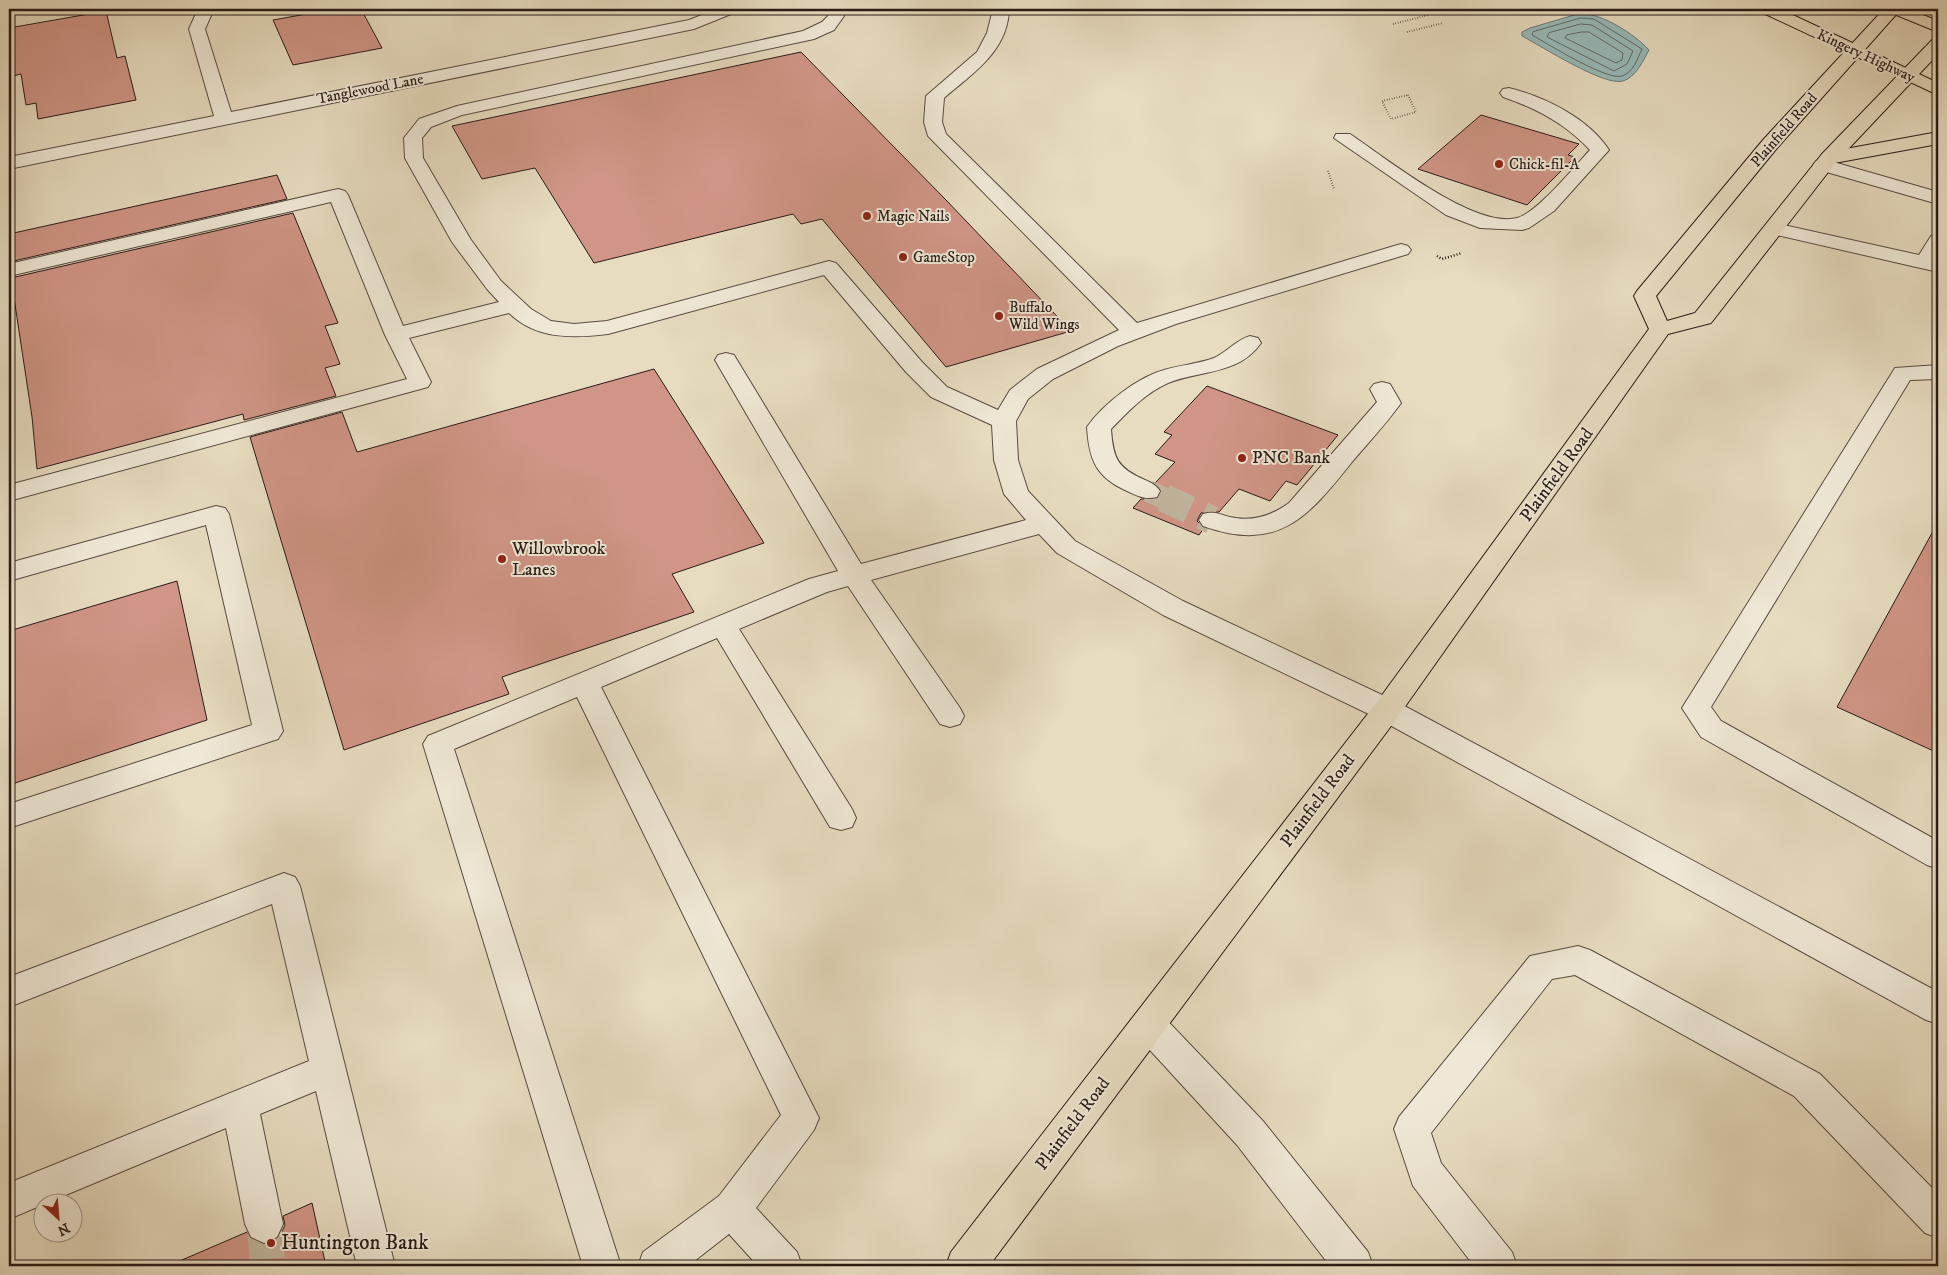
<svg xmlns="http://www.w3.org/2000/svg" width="1947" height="1275" font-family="'IM FELL DW Pica',serif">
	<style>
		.water { fill: #98bab9; stroke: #6b7a78 }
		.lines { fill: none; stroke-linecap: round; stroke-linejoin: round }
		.shore { stroke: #606a68; stroke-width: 1 }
		.building { fill: #d09586; stroke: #281b17 }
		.minor-tunnel-far2 { stroke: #c1b59e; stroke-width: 22; stroke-dasharray: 22 11; stroke-linecap: butt }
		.minor-tunnel-far1 { stroke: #c1b59e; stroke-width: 28; stroke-dasharray: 28 14; stroke-linecap: butt }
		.minor-tunnel { stroke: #c1b59e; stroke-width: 35; stroke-dasharray: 35 18; stroke-linecap: butt }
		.minor-casing { stroke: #584b41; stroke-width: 2 }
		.major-casing { stroke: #281b17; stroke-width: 2 }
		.highway-casing { stroke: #281b17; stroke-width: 2 }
		.path-far1 { stroke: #281b17; stroke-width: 2; stroke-dasharray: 0.5 2; stroke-linecap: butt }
		.path { stroke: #281b17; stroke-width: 2.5; stroke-dasharray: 1 2; stroke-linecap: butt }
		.minor { fill: #efe8d6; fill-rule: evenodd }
		.major { fill: #e7dcc0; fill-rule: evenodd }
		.highway { fill: #e7dcc0; fill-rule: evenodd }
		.poi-dot { fill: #8f2418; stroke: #efe8d6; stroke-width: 2 }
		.labels { text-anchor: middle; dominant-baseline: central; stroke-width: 4; stroke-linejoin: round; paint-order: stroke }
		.far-street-label { font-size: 15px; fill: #281b17; stroke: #efe8d6 }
		.far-poi-label { font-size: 15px; fill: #281b17; stroke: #efe8d6; text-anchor: start }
		.poi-label { font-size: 18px; fill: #281b17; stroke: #efe8d6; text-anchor: start }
		.street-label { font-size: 18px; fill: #281b17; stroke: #efe8d6 }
		.near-poi-label { font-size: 21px; fill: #281b17; stroke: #efe8d6; text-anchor: start }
	</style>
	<rect width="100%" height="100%" fill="#e7dcc0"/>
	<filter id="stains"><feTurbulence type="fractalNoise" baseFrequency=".004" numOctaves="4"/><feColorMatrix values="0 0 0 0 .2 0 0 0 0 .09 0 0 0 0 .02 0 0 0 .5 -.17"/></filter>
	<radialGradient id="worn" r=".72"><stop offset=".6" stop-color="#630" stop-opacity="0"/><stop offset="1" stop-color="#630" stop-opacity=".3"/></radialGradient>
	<path class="water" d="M1581,13C1604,15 1633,33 1649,50C1643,61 1636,77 1623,81C1605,87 1541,46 1522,36V32L1530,28Z"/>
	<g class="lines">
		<path class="shore" d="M1581,18L1594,19L1642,49C1637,59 1634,72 1622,76C1607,81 1548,44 1532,35L1533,32Z
			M1581,24L1592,25L1633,51L1627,64L1614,71L1547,37L1549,33Z
			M1582,32H1589L1623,53L1622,60L1616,63L1565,38L1567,35Z"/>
	</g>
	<path class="building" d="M334,9H361L382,48L293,65L273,20Z
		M106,11L117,58L125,56L136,100L38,119L36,103L26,105L21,74L9,77V28Z
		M801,52L946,200L1071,331L946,367L822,219L801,224L793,214L594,263L535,168L482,179L452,126Z
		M1481,115L1579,144L1568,155L1575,157L1527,205L1418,169Z
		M277,175L287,199L9,262V234Z
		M293,213L338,323L325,326L340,364L325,368L336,396L244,420L243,414L37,469L32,417L11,278Z
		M654,369L764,543L672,574L694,612L502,677L509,694L344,750L250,437L342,412L357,452Z
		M1207,386L1338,435L1297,485L1286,481L1270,501L1239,489L1219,512L1201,513L1197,521L1204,528L1199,535L1133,508L1141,499L1159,498L1162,490L1155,483L1175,462L1155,454L1172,435L1164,432Z
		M1938,522V753L1837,707Z
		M177,581L207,720L9,785V631Z
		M312,1203L326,1266H168L247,1232L250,1239L265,1245L279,1238L285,1225L283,1216Z"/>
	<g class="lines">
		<path class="minor-tunnel-far2" d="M1148,491L1166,499"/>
		<path class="minor-tunnel-far1" d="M1164,498L1212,520"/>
		<path class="minor-tunnel" d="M264,1224L268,1266"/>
		<defs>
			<path id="minor" d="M198,9H214L205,29L231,112L689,20L717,9H738L736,12L694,29L9,169V157L214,116L189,29Z
				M826,9H842L844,16L834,30L814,39L462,115L431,127L422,138L423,158L471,240L501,281L531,309L551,321L574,324L607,321L829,261L836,263L922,362L947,387L998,410L1010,390L1037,369L1119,330L928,136L924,122L926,96L977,52L987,33L993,9H1009C1008,51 973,73 944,98L942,122L946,134L1137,323L1394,246L1401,244L1408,246L1411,250L1408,254L1176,324L1118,346L1053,379L1028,399L1016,421L1018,460L1028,491L1075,541L1183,601L1397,702L1938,992V1024L1926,1020L1377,718L1163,615L1057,553L1039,534L871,580L960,708L964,716L960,724L950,727L940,724L848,586L827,592L739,629L852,809L856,818L852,827L841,830L830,827L717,638L601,687L819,1118L814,1130L756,1208L797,1252L802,1266H758L729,1234L688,1266H638L643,1252L719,1196L781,1115L577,697L454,749L621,1266H583L423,744L428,736L809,579L838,571L715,360L718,355L726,353L734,355L737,360L861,564L1026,520L1004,494L994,460L992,425L931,397L906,372L824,275L608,334C573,338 537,340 509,313L409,338L431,382L428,387L9,501V485L407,379L385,335L331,202L9,276V264L338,189L345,191L348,195L403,326L499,302L487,289L452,242L405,158L404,138L419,119L457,106L803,31L822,22L828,16Z
				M1509,88C1545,97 1588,118 1609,150L1554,211L1529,228L1522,230L1480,228L1446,215L1334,138L1336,134H1350C1386,158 1474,229 1517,218C1537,213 1575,166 1590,150C1566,124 1536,108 1503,97L1500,93L1503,89Z
				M1823,159L1938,192V204L1816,169L1813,165L1816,161Z
				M1775,223L1919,255L1931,236L1938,234V272L1768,233L1765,229L1768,225Z
				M1250,336L1258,338L1261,343C1239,375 1200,370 1168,383C1145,393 1128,412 1111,429C1113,458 1117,468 1145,480C1152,483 1156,485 1160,491L1157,497C1145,500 1138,496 1127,491C1096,477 1089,460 1087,427C1103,404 1138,377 1164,370C1180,365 1198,364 1214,358C1227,352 1236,340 1250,336Z
				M1938,365V379L1910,380L1711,707L1721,721L1938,841V869L1927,865L1701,737L1682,708L1895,368Z
				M1382,382L1390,384L1401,403C1386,424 1368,443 1352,462C1308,517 1279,553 1203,526L1199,520L1203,514C1214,511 1219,514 1230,517C1252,522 1271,516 1289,503L1377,402L1370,389L1374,384Z
				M216,506L225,508L229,514L283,731L278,739L9,828V804L252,725L206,525L9,581V563Z
				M284,873L295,877L300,886L395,1266H357L316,1091L260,1114L283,1224L277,1237L264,1243L251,1237L245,1224L226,1128L49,1202H42V1205L9,1219V1183L309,1061L272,904L9,1007V977Z
				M1578,946L1590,950L1820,1074L1938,1194V1238L1925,1233L1794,1096L1575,975L1552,979L1431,1133L1441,1163L1512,1252L1517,1266H1474L1413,1186L1394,1129L1399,1117L1530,956Z
				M1149,1010L1161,1014L1263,1121L1368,1252L1373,1266H1330L1237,1145L1137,1036L1132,1025L1137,1014Z"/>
			<path id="major" d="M1884,9H1901L1777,148L1656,296L1667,321L1695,313L1822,154L1932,40L1938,39V54L1836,162L1711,323L1668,334L1397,718L989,1266H946L951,1252L1377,702L1649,329L1634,296L1637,291L1763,140Z"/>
			<path id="highway" d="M1759,9H1780L1938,83V95L1761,12Z
				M1887,9H1908L1938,21V32L1889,12Z
				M1938,132V144L1829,164L1822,162L1820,158L1822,154L1829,152Z"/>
		</defs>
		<use href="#minor" class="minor-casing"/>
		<use href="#major" class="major-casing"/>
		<use href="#highway" class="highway-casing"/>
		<path class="path-far1" d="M1393,24L1429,15
			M1407,32L1443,23
			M1408,95L1416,112L1391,119L1382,101Z
			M1328,171L1334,189"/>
		<path class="path" d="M1437,256L1442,259L1462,253"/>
		<use href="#minor" class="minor"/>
		<use href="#major" class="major"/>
		<use href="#highway" class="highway"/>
	</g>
	<g class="poi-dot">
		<circle cx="1499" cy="164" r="5"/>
		<circle cx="867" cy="216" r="5"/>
		<circle cx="903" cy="257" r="5"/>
		<circle cx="999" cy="316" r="5"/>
		<circle cx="1242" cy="458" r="5"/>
		<circle cx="502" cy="559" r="5"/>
		<circle cx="271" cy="1243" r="5"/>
	</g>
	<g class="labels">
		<g class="far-street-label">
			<text transform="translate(1866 56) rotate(25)">Kingery Highway</text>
			<text transform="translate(370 89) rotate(-11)">Tanglewood Lane</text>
			<text transform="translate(1784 130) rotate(-49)">Plainfield Road</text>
		</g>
		<g class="far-poi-label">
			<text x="1509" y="164">Chick-fil-A</text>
			<text x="877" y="216">Magic Nails</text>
			<text x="913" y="257">GameStop</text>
			<text x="1009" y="307">Buffalo<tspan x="1009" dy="17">Wild Wings</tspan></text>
		</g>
		<g class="poi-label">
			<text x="1252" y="458">PNC Bank</text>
			<text x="512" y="549">Willowbrook<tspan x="512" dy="21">Lanes</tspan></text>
		</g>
		<g class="street-label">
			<text transform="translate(1557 475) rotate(-54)">Plainfield Road</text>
			<text transform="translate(1318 801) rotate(-53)">Plainfield Road</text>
			<text transform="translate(1073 1124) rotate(-53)">Plainfield Road</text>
		</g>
		<g class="near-poi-label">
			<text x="281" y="1243">Huntington Bank</text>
		</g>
	</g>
	<rect width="1947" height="1275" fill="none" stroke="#e7dcc0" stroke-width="30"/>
	<rect x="10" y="10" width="1927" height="1255" fill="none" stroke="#281b17" stroke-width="2.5"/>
	<rect x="15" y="15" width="1917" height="1245" fill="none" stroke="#281b17"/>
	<g transform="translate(58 1218) rotate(154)"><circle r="24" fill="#efe8d6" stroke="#9f968a"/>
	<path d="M0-4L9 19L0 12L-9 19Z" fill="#8f2418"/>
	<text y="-8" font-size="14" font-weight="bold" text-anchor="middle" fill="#281b17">N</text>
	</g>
	<rect width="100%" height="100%" filter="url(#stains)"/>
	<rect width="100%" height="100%" fill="url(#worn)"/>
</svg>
